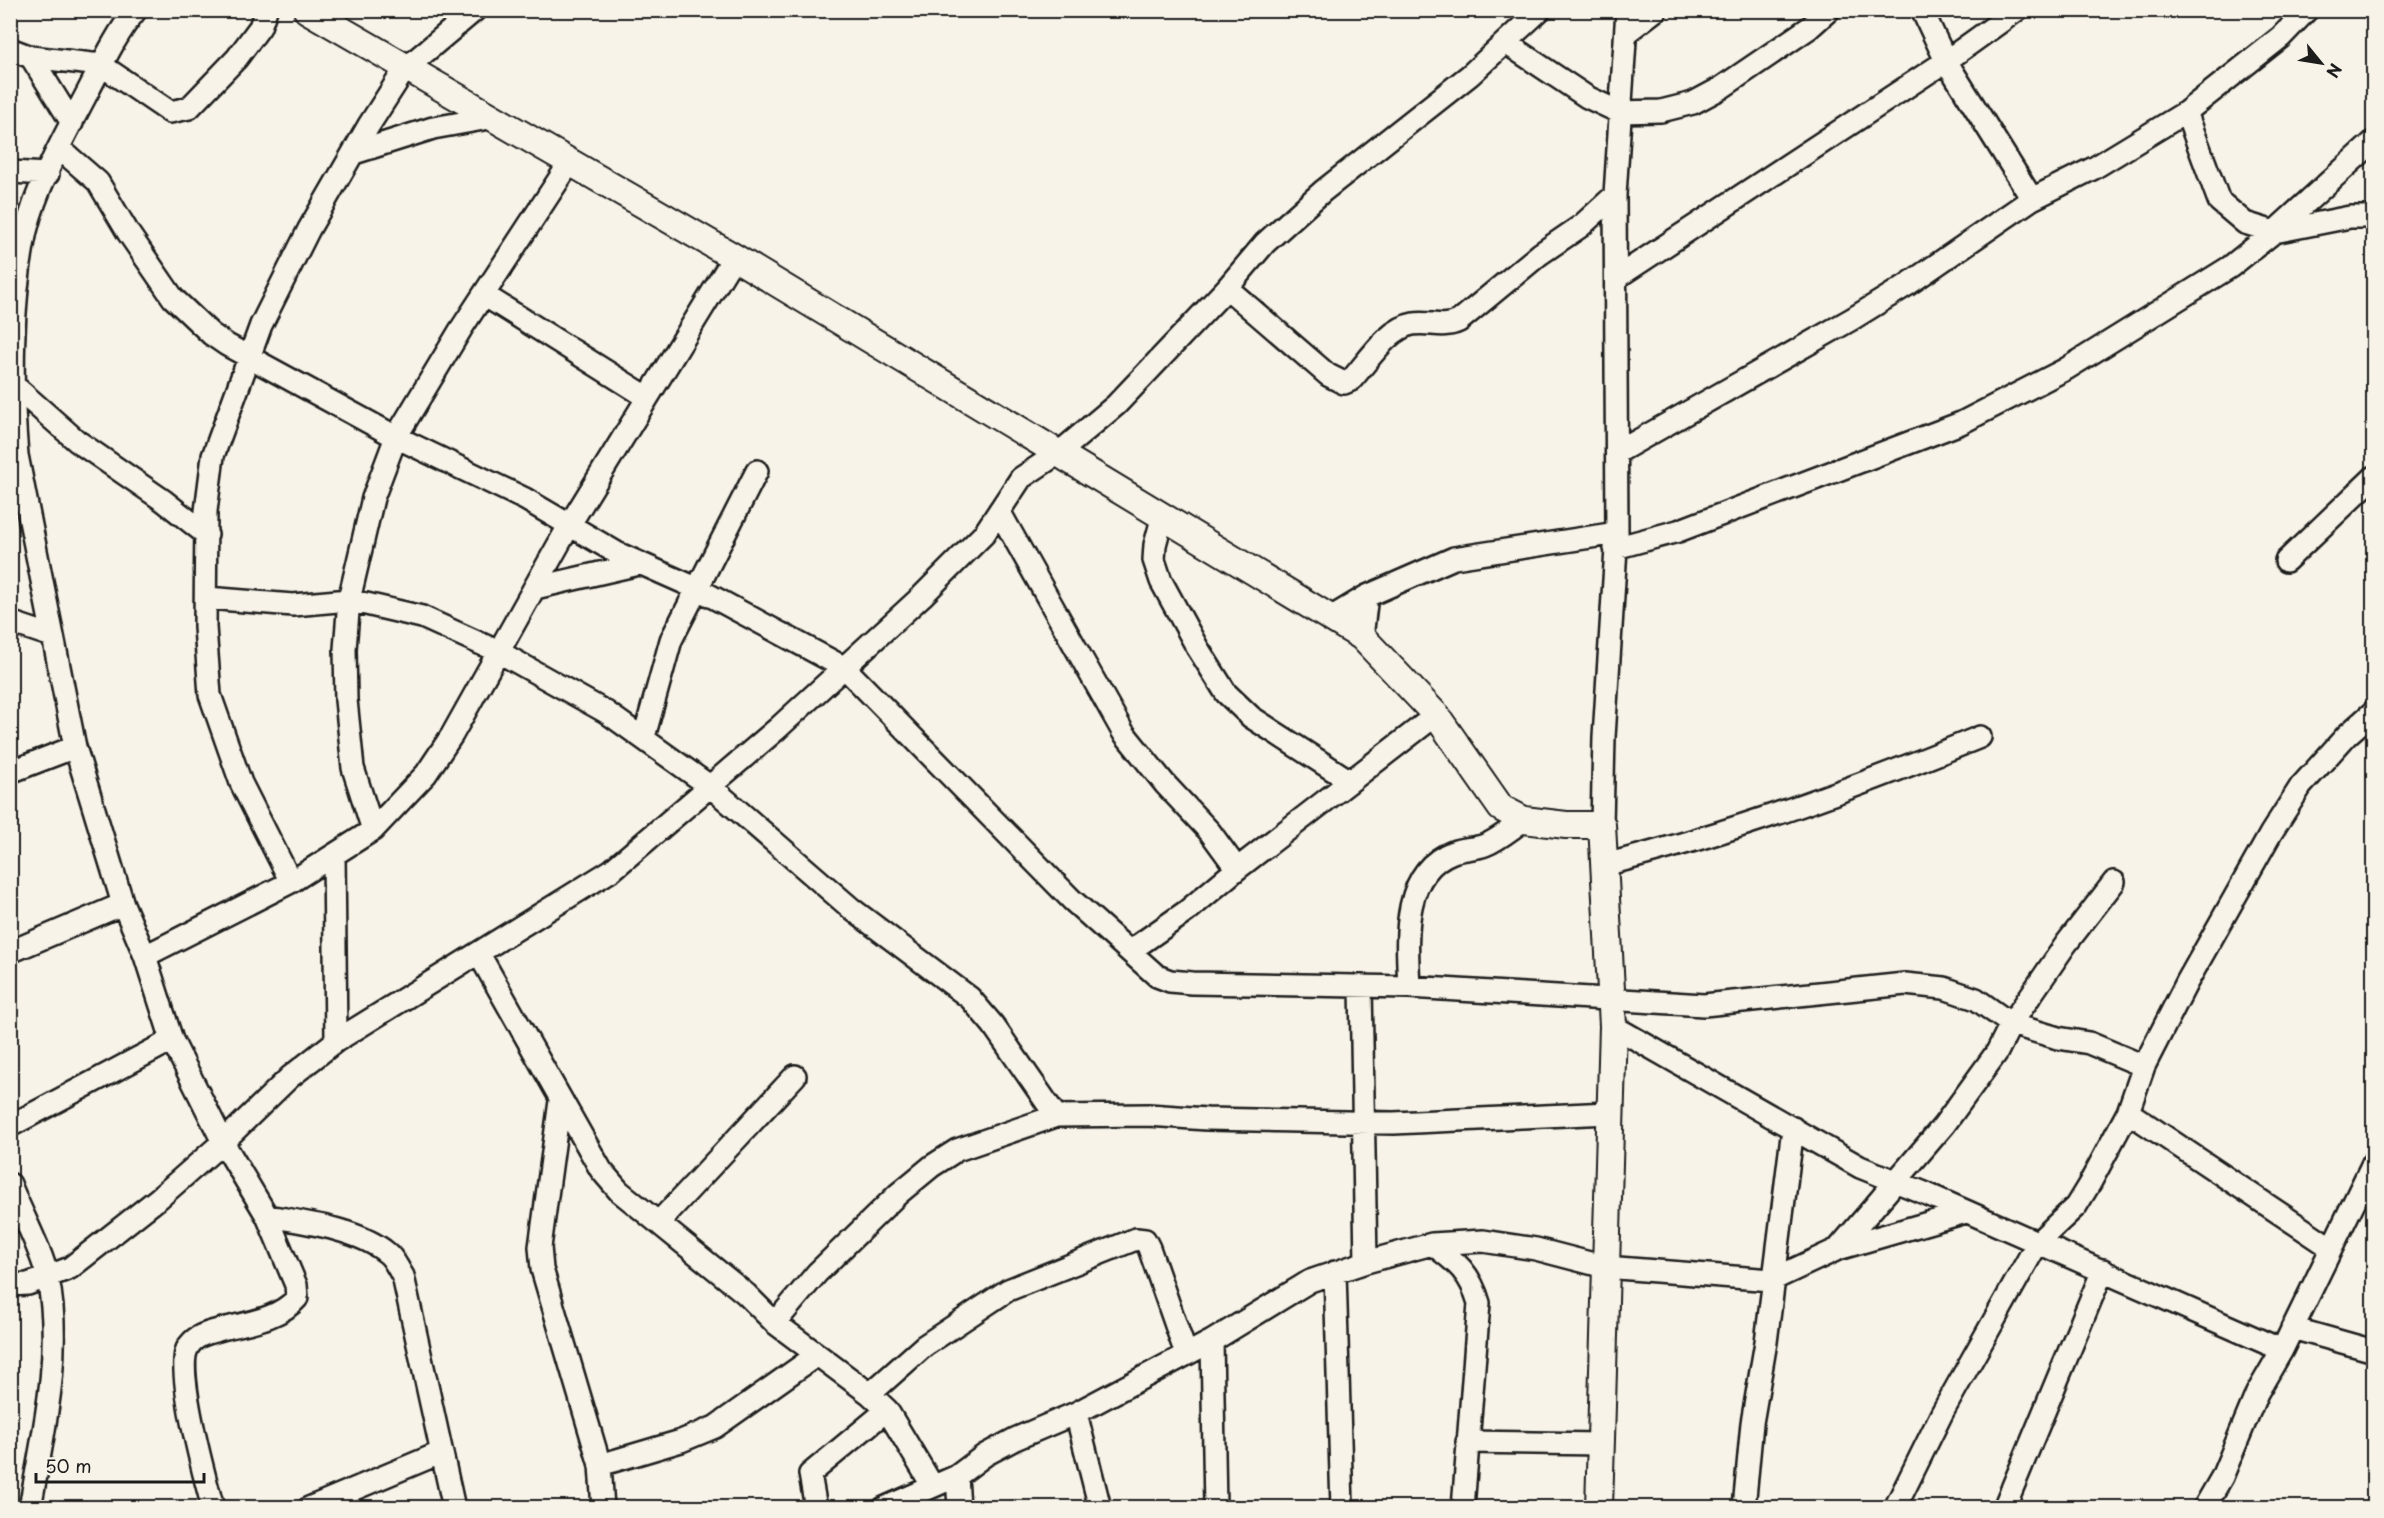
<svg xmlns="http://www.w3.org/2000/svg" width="2384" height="1518" font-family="'Playpen Sans',sans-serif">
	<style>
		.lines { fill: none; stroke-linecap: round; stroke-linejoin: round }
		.minor-casing { stroke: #1c1c1c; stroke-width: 26 }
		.tertiary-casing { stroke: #1c1c1c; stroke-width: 30 }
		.minor { stroke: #f7f3e8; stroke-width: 21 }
		.tertiary { stroke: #f7f3e8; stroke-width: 26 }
	</style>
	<rect width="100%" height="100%" fill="#f7f3e8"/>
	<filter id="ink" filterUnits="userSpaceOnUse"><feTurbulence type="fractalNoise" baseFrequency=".0167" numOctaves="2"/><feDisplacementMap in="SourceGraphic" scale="12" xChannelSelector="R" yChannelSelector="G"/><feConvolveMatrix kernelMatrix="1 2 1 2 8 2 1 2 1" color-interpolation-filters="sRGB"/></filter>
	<g filter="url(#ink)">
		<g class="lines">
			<defs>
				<path id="minor" d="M136,10C114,37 101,67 85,97C63,139 37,185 26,231C11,299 11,386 17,455L75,747L123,904L145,956L172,1040L223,1142L267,1216L296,1285L297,1298C280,1318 251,1322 226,1328C212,1332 194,1334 187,1349C176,1373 205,1479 213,1508
					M1922,10L1946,61L2032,199
					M1626,33L1656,10
					M1506,43L1587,97L1619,112L1661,111L1693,103L1721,88L1809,28L1829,10
					M10,49L31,57L101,65L170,112L189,108L237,58L260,27L266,10
					M31,57L72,123
					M2186,112L2219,201L2245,223L2274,232L2350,217H2374
					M60,149L98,182L129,234L173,298L211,334L227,345L396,437L525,499L617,553L696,588L845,668L1072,900L1157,976L1170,981L1192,983L1409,987L1704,1005L1905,984L1944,988L1976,999L2011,1024L2058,1038L2089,1043L2144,1066
					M354,153L433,128L489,118
					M10,172L48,174
					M1616,278L1946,61L2017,10
					M1227,288L1328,375L1344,383L1351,380C1367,363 1388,328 1413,324C1430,321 1442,329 1459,321L1540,254L1581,226L1615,195
					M484,295L647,397
					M10,382L77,441L164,501L207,535
					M1618,452L1852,319L1907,285L2032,199L2094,168L2186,112L2281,37L2307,10
					M999,511L1123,732L1165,784L1210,832L1237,869
					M1163,515L1155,545L1154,560L1161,581L1197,647L1226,693L1251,717L1350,781
					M1615,548L1678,531L1961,423L2066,369L2230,267L2274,232L2374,141
					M2286,561L2374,477
					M535,588L639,564
					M207,598L293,605L349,600L422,617L499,652L606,712L711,787L853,910L970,998L993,1025L1056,1116
					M1332,617L1367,596L1454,558L1617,533
					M10,622L52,636
					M1362,637L1367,596
					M644,737L671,640L757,471
					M10,772L75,747
					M1602,825L1604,737L1617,533L1615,195L1627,10
					M373,830L353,768L346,700L345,649L349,600L373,498L396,437L461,329L569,164
					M334,855L336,1041
					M1604,865C1733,833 1857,787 1980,737
					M291,882L241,783L210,695L205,627L206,511L213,456L261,325L309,229L369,125L405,69L475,10
					M1130,951L1187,911L1237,869L1436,715
					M10,952L123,904
					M479,954L601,1170L619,1191L746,1294L775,1323L870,1394L887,1410L932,1485
					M145,956L291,882L373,830L426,774L452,735L570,524L734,257
					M1361,986L1366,1262
					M1409,987C1407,942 1400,872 1453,852C1463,848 1475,849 1485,845C1498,840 1512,828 1524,820
					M1613,1026L1860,1167L1927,1194L2282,1350
					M560,1101L540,1247L542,1269L600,1465L603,1508
					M2128,1112L2330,1247
					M10,1126L172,1040
					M10,1184C21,1213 42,1250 48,1279C63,1353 43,1434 30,1508
					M267,1216C303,1222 359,1229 387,1253C394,1258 398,1269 403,1276L454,1508
					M659,1222L795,1076
					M1432,1244C1456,1262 1470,1272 1479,1303L1463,1508
					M1838,1249L1944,1125L1997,1052L2011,1024L2066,944L2114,882
					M1335,1272L1342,1508
					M10,1285L28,1284L70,1268L159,1198L223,1142L290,1077L336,1041L612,870L777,729L922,596L984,534L1021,478L1060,452L1116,405L1227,288L1265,243L1323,191L1470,75L1540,10
					M775,1323L817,1273L898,1194L932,1166L957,1150L1056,1116L1148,1115L1207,1119L1394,1123L1609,1113
					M2292,1328L2374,1351
					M1212,1341L1215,1508
					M870,1394L924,1346L1008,1290L1136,1239L1145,1240L1149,1248L1186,1354
					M1076,1413L1100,1508
					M1467,1442L1600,1444
					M600,1465L681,1441L715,1427L817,1355
					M957,1476L959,1508
					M309,1508L440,1453
					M816,1508L810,1474L887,1410
					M884,1508L957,1476L985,1455L1015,1439L1076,1413L1212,1341L1310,1281L1366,1262L1432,1244L1483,1241L1536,1249L1605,1267L1772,1280L1838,1249L1966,1212
					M1744,1508L1752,1423L1766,1342L1793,1128
					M1895,1508L1942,1413L2038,1242L2076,1206L2090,1183L2128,1112L2144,1066L2187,982L2271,833L2301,786L2347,735L2374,711
					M2004,1508L2103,1270
					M2204,1508L2222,1477L2257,1393L2282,1350L2374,1161"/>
				<path id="tertiary" d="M307,10L734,257L1362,637L1436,715L1501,808L1524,820L1566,825H1602L1613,1026L1599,1508"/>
			</defs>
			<use href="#minor" class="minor-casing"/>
			<use href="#tertiary" class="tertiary-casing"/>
			<use href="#minor" class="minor"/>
			<use href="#tertiary" class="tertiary"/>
		</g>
	</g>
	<rect width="2384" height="1518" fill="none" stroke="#f7f3e8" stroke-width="36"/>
	<rect x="18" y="18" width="2348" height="1482" fill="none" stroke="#1c1c1c" stroke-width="2" filter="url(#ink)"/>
	<g transform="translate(2321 63) rotate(120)" stroke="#f7f3e8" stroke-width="4.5" paint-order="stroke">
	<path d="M0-4.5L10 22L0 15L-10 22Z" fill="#1c1c1c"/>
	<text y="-9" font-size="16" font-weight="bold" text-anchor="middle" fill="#1c1c1c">N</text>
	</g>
	<path d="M36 1473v9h168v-9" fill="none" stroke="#1c1c1c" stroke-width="3"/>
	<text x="45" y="1473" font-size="18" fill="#1c1c1c" stroke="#f7f3e8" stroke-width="4.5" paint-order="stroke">50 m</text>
</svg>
